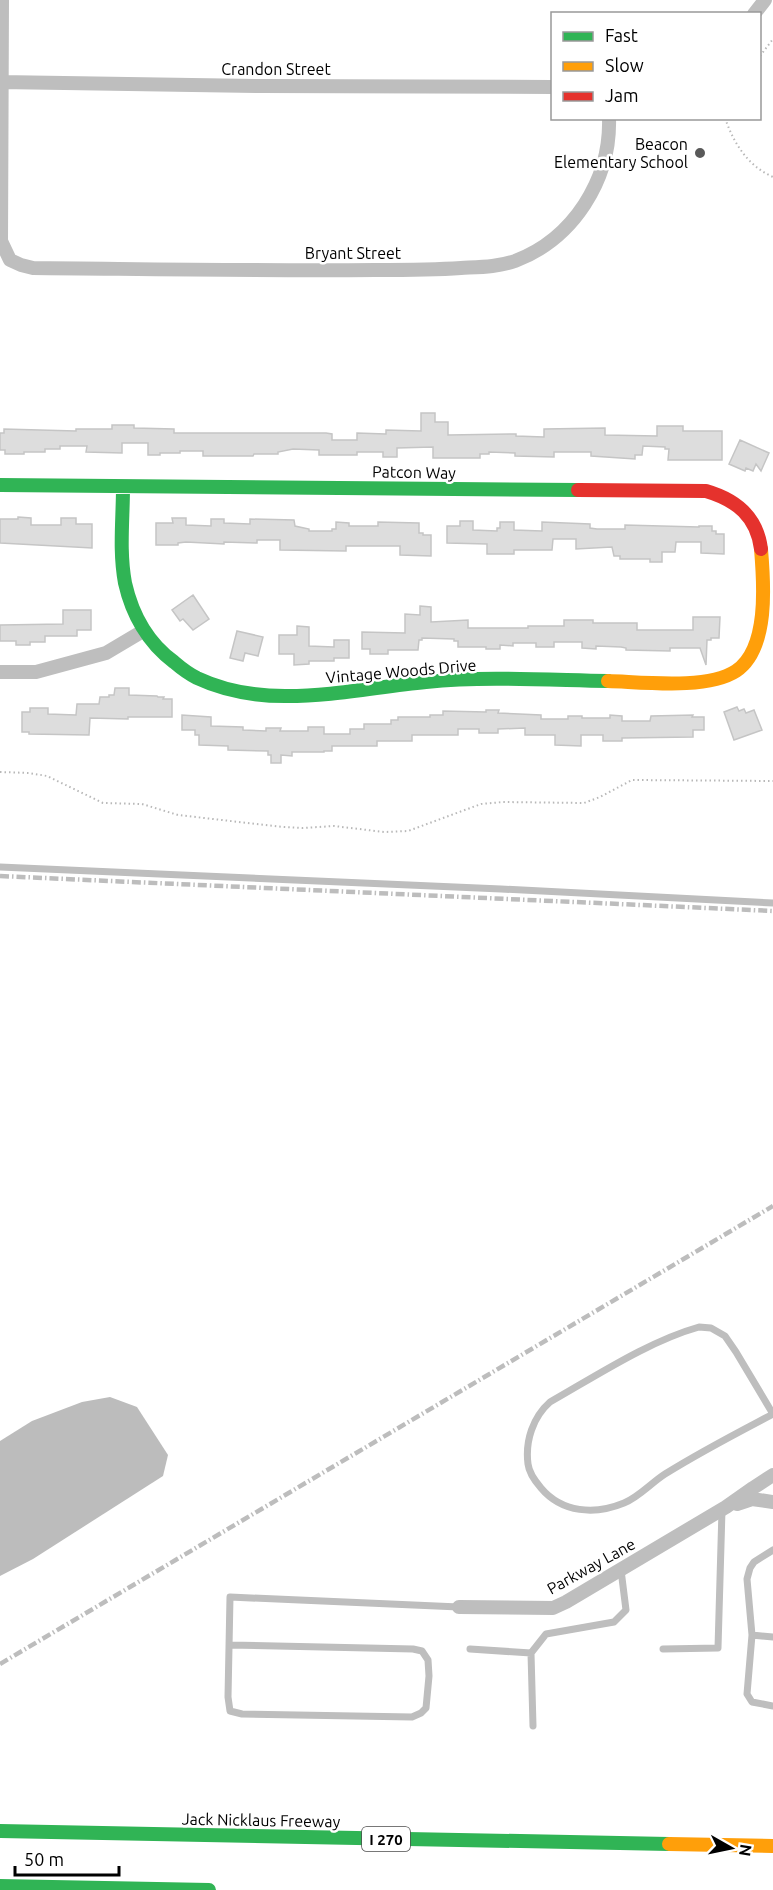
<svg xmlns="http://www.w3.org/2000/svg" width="773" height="1890" font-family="Ubuntu,sans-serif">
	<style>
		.water { fill: #bcbcbc }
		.building { fill: #ddd; stroke: #c5c5c5; stroke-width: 1.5 }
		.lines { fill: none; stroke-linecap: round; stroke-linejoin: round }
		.path { stroke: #b8b8b8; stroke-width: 2; stroke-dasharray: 1.5 3; stroke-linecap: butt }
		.lane { stroke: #bebebe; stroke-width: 7 }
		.street { stroke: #bebebe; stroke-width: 14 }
		.fast { stroke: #30b455; stroke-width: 14 }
		.slow { stroke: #ff9f0a; stroke-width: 14 }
		.jam { stroke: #e5322d; stroke-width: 14 }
		.rail { stroke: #bdbdbd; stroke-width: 4.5; stroke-dasharray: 9 3 1.5 3; stroke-linecap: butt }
		.poi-dot { fill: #595959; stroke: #fff; stroke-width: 2 }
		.labels { text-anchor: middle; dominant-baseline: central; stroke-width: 5; stroke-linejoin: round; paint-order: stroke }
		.shield { fill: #fff; stroke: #4c4c4c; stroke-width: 1.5 }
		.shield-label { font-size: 15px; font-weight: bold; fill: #000 }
		.street-label { font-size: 16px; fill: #000; stroke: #fff }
		.poi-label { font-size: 16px; fill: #000; stroke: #fff; text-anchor: end }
	</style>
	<rect width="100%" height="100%" fill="#fff"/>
	<path class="water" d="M110,1397L137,1407L168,1455L163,1476L33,1559L0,1576V1441L32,1421L82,1402Z"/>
	<path class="building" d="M421,413H435V422H448V435L516,434V436L544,437V429L605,428V435L657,436V426H683V431H722V460H668L669,449H665V447L643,446L642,455H635V459L591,456V452H554V457L515,456V453L489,452V454H480V458H433V447L397,448V457H383V452H357V455H319V450L293,449L278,452V454H254L253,456H203V451H180V453H160V455H148V443H122V453L86,452L87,446H60V449H45V452H24V454H5V450H0V433H4V429L76,431V429H112V425H134V428L174,429V433H326L332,434V440H357V433L386,434V430L421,431Z
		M740,440L769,453L761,471L756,464L753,471L746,468L745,471L729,464Z
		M18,517L31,518V525H61V518H76V524H92V548L0,543V519H18Z
		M172,518H186V525L211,526V519H224V523L250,524V519L294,520L295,526L309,529V531H332V529H336V522L349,523V526H378V522L419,523V533H423V535H431V556L400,555V546H346V551L280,550V540H257V543L224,542V544L186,542L178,543V545H156V523H173Z
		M460,521H473V530L497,531V528H500V522H514V530L542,531V522L590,524V528L597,529H625V525L699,527V526H712V531H716V534H724V554L701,553V542H676L675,552H662V562H650V559H620V556H614L612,547L576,549V539H553L552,550H514V554H487V544L447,543V526H460Z
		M193,595L209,619L193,630L183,619L180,621L172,610Z
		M420,606L431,607V622L468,620V628H528V626H564V620H593V623H637V630H693V617H720L719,638H711V640H707L706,665L700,648H670V651L626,650V648L621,647L596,646V649L582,648V642H554V647H536V643H513V646L500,645V649H486V647H458V641H454V639L422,638V640H419L418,650H388V654H370V649H362V632L405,633V614L420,615Z
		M63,610H91V630H77V636H45V642H30V645H16V641H0V625L63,624Z
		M297,626L309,627V646L334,647V640H349V658H334V661H309V664L294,665V654H279V635H297Z
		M237,631L263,637L258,656L245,653L243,661L230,658Z
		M115,688H129V695L157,696L158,697H164L163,699H172V717H128V719L90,718L89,735L29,734V732H22V712H30V708H48V714L76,715L77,704H99L100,697H109V695H114Z
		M737,707L739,711L744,709L746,713L754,710L762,730L734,740L724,712Z
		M486,710H499L498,713L541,715V719H568V716H582V718H610V715L622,716V721H650L651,716L693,715L692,717H704V730H693V737L622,738V741H603V735H581V746L555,745V735H525V728L498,729V733H479V729H458V735H412V741H377V746H332V751H324V752H292V756L281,755V763H271V755H268V751L228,750V746L199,745V735H195V730H182V715L211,717V726L243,727V730L266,731V728H281L280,731H308V727H324V734H350V729H364V724H391V720H398V717H430V715H443V711L486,712Z"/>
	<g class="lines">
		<path class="path" d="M760,56L773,39
			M725,118C734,144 748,166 773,177
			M0,772L29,773L47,776L103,803L142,804L178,815L283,827L303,828L334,826L384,832L408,831L481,804L503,802L584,803L600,797L632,780L773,781"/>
		<path class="lane" d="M0,867L501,889L773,903
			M699,1327L711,1328L725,1336L736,1352L773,1414C737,1433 700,1452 665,1474C651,1483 639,1497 624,1503C595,1515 562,1513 541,1488C535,1481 529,1473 528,1464C525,1441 533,1417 550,1402C596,1376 649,1341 699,1327Z
			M773,1550L754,1562L750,1568L747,1579L752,1635L747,1694L752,1702L773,1706
			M752,1635L773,1637
			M229,1645L413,1649L422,1651L428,1660L429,1676L426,1708L421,1713L412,1717L242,1714L230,1711L228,1697L230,1597L459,1607
			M470,1649L531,1653
			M663,1649L718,1648L722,1510
			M533,1726L531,1653L546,1634L614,1622L626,1610L621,1570"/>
		<path class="street" d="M2,0L1,241L10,260L21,265L33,268C147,269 261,271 375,270C403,270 432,270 461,268C479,267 498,267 515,261C573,239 611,180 609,118
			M754,14L765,0
			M0,82L261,86L552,87
			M0,672H36L106,653L143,631
			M737,1504L752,1499L773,1502
			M459,1607L553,1608L566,1602L726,1507L753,1488L773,1475"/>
		<path class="fast" d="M0,485L578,490
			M123,487C123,519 119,551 125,583C132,614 148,643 174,662C181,668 189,674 197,678C269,712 350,689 426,682C486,676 548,680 608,681
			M0,1831L669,1844
			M0,1886L209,1890"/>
		<path class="slow" d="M608,681C642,682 707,690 736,671C769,649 764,584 761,549
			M669,1844L773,1846"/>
		<path class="jam" d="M578,490L706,491C737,500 757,517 761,549"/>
		<path class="rail" d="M0,876L773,911
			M0,1664L773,1206"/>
	</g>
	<circle class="poi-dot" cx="700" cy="153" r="6"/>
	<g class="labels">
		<rect class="shield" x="362" y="1827" width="48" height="24" rx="4.5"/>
		<g class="shield-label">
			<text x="386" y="1839">I 270</text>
		</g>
		<g class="street-label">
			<text x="276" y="69">Crandon Street</text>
			<text x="353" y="253">Bryant Street</text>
			<text transform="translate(414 472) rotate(1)">Patcon Way</text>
			<text transform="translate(401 671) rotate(-5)">Vintage Woods Drive</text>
			<text transform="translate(591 1566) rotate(-29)">Parkway Lane</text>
			<text transform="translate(261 1820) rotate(1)">Jack Nicklaus Freeway</text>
		</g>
		<g class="poi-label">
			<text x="688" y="144">Beacon<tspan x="688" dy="18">Elementary School</tspan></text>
		</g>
	</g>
	<rect x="551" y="12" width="210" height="108" fill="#ffffff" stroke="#999999" stroke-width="1.5"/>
	<rect x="563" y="32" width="30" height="9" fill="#30b455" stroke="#999999" stroke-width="1.5"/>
	<text x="605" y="42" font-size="18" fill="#000000">Fast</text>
	<rect x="563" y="62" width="30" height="9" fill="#ff9f0a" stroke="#999999" stroke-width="1.5"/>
	<text x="605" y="72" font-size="18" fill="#000000">Slow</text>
	<rect x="563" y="92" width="30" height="9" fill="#e5322d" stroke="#999999" stroke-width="1.5"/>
	<text x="605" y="102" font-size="18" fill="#000000">Jam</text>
	<g transform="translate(731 1848) rotate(99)" stroke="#ffffff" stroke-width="4.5" paint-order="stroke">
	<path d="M0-4.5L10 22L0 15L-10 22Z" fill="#000000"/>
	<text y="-9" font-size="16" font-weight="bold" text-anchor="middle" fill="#000000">N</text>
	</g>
	<path d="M15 1866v9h104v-9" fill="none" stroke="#000000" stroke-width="3"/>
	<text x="24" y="1866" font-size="18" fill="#000000" stroke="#ffffff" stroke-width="4.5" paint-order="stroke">50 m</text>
</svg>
